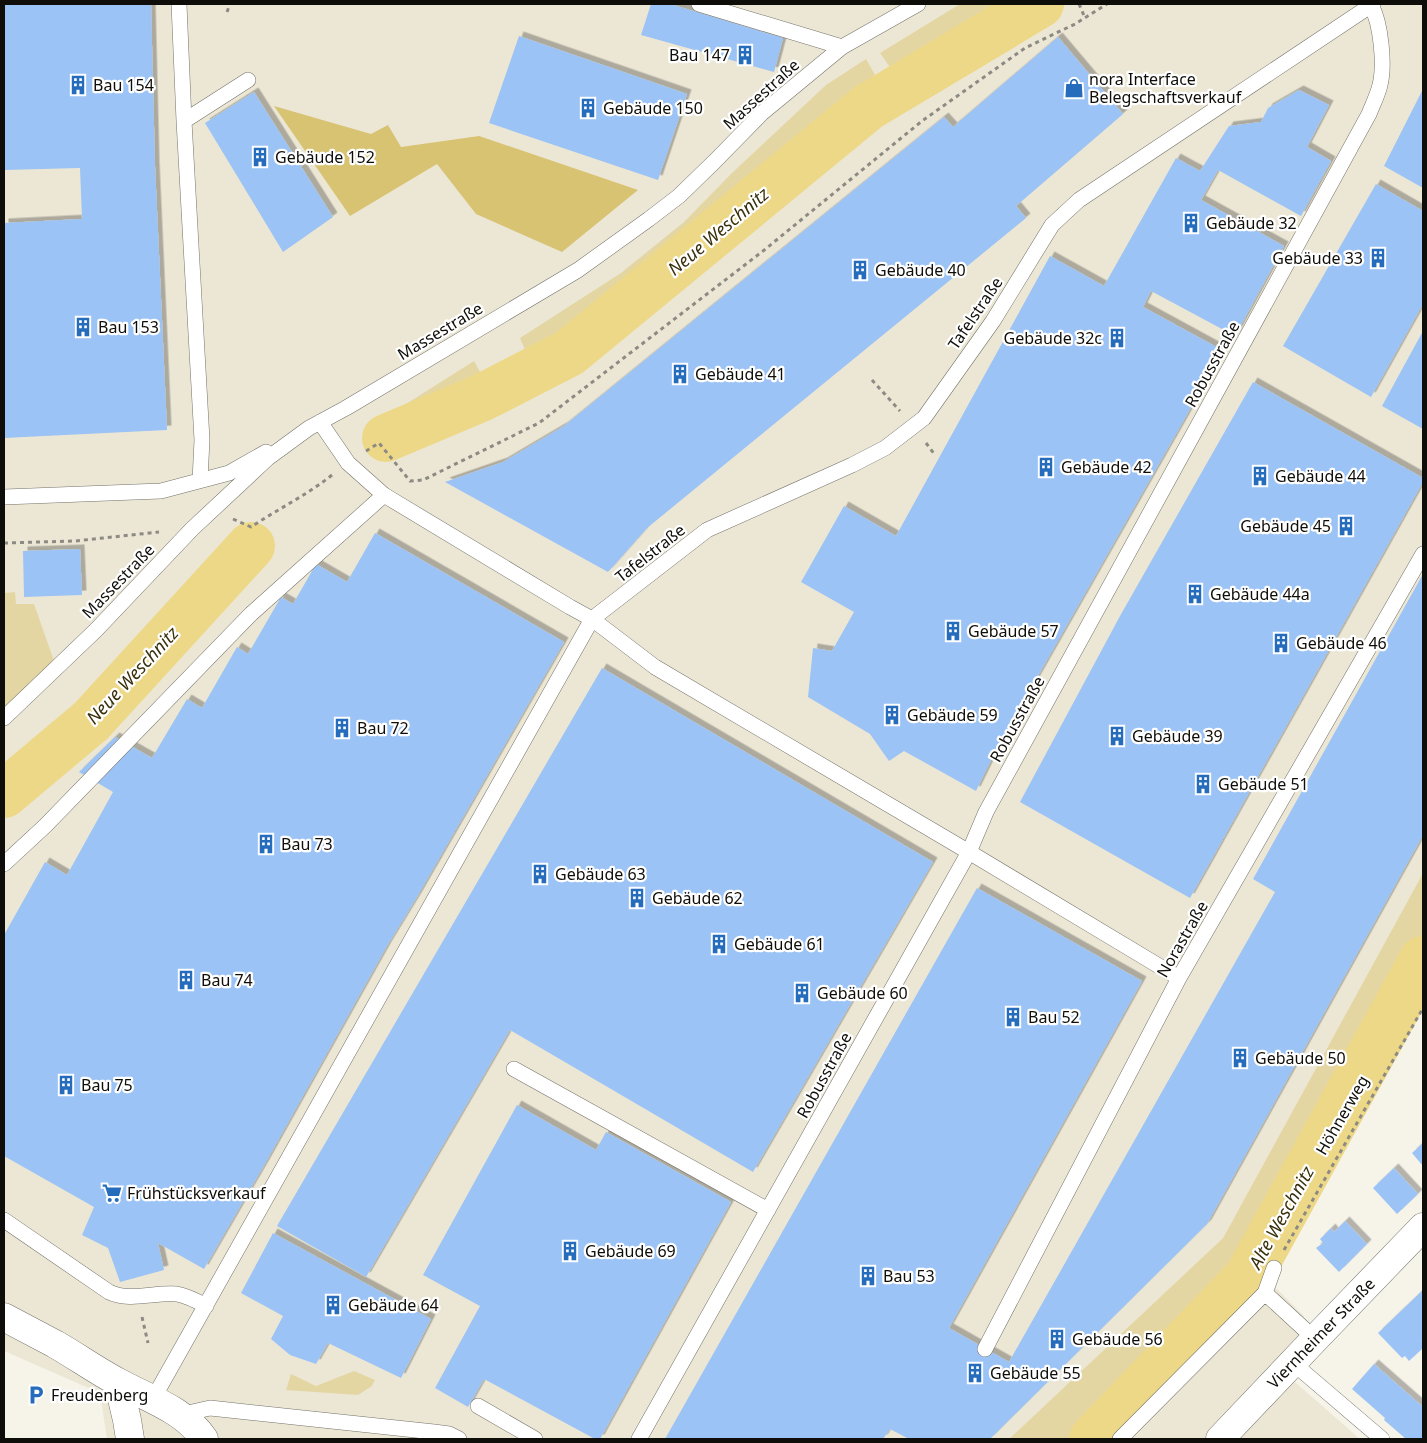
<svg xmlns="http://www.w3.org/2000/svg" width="1427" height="1443" font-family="'Noto Sans',sans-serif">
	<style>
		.built { fill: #ece7d5 }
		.green { fill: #e3d6a3 }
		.forest { fill: #d8c373 }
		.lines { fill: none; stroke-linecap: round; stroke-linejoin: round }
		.river { stroke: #edd888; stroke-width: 48 }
		.building { fill: #9bc3f5; filter: url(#shadow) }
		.lane-casing { stroke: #747269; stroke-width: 16 }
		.street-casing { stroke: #747269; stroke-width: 29 }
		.path { stroke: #8c8a83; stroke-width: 3; stroke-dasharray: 4 4; stroke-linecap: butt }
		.lane { stroke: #fff; stroke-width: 15 }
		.street { stroke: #fff; stroke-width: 28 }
		.labels { text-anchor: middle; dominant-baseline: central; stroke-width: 4.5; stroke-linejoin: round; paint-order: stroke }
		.poi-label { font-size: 16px; fill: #0e0d09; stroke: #fff; text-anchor: start }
		.street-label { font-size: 16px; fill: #0e0d09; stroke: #fff }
		.water-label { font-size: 18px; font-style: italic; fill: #39300c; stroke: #fff }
	</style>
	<defs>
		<filter id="shadow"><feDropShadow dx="4.5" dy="-4.5" stdDeviation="0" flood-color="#0004"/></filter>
	</defs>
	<rect width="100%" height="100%" fill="#f6f3e9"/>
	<path class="built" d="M4,4H1423V873L1223,1238L1009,1439H107L100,1393L4,1351Z
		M1261,1273L1304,1316L1287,1375L1360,1439H1093Z"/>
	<path class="green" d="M960,4H995L892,70L880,53Z
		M866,59L879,82L808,133L756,185L630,291L528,357L520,338L621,273L684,222L731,174L826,85Z
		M474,361L484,379L396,434L384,418Z
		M15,592L16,604H34L54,661L4,709V593Z
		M1423,873V991L1261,1273L1093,1439H1009L1223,1238Z
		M354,1371L375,1380L372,1386L358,1395L286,1390L291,1374L316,1386Z"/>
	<path class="forest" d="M274,106L371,134L388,125L401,147L479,136L638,190L562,252L476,214L437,164L350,216Z"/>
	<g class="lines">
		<path class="river" d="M386,438L481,398L569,353L868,107L1040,4
			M4,794L91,721L251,546
			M1093,1439L1248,1277L1423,960"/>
	</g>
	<path class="building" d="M4,4H151L155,166L167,430L4,438V223L82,219L80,168L4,170Z
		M651,4H670L783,38L774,72L641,35Z
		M519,36L687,94L658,180L489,123Z
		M1058,37L1123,114L1016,206L1026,218L647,528L608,572L445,482L503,462L564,426L944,117L953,127Z
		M1423,89V188L1384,166Z
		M1299,90L1329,105L1307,147L1331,161L1301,216L1218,170L1201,200L1284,246L1235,336L1151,291L1143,307L1222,350L1184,420L998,746L976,791L904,751L889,761L870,734L808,697L813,648L832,651L854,612L801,582L844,506L896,536L1050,256L1104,286L1176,158L1200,171L1229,126L1261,122L1268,108Z
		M254,92L333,217L283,252L205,123Z
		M1376,184L1423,211V304L1371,397L1283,346Z
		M1423,331V429L1382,406Z
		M1253,382L1423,478V482L1190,898L1020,802L1120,616Z
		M375,533L564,642L417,897L387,946L266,1162L204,1269L158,1243L164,1270L120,1282L108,1248L82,1235L94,1207L4,1156V935L45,862L67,875L113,792L79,772L115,737L152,758L187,699L202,708L237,647L248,654L281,597L293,604L316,564L347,582Z
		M80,549L82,595L24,597L23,551Z
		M1423,574V835L1207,1224L990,1439H909L890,1429L883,1439H665L977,888L1142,981L949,1328L1009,1362L1275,892L1253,879Z
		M602,668L933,862L753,1172L510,1030L366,1277L277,1226Z
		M517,1105L596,1150L606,1132L731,1202L600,1439H595L484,1379L468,1407L435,1388L480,1306L423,1275Z
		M1423,1143V1166L1412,1153Z
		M1394,1168L1418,1194L1397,1214L1373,1188Z
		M1345,1221L1367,1244L1339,1272L1316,1248L1323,1243L1320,1239L1331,1228L1334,1232Z
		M273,1233L431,1319L401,1378L328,1343L316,1364L290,1355L271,1339L283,1316L241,1293Z
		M1423,1290V1338L1421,1341L1423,1343V1348L1409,1361L1405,1356L1402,1358L1378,1333Z
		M1374,1364L1423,1407V1439H1406L1384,1420L1385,1418L1352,1389Z"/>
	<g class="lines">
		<defs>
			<path id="lane" d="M179,4L184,121L202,440L200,480
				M699,4L842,47
				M184,121L248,80
				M320,422L348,463L384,495L570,607L592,619L655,667L969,852L1179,978
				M4,497L161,491L229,473L266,452
				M4,718L96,630L192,529L268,458L309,428L346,408L578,270L649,219L679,196L714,162L762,113L842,47L918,4
				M4,864L45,826L251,614L384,495
				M514,1069L768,1210
				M4,1220L109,1292C130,1302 154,1292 177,1294C187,1296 197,1301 206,1306
				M1265,1293L1315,1339
				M985,1349L1179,978L1423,554
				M1293,1363L1382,1439
				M153,1399L592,619L707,530L852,465L885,448L924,418L993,321L1052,225L1079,200L1373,4
				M478,1406L535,1439
				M179,1415L210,1408L434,1432L449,1434L459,1439
				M639,1439L969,852L986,812L1369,114C1373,104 1378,94 1380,85C1385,65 1381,23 1371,5
				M1120,1439L1265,1293L1274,1268"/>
			<path id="street" d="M4,1317C21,1326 38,1335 55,1344C76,1356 97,1371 118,1382C147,1398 185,1410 204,1439
				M118,1382L127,1420L130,1439
				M1220,1439L1315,1339L1423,1227"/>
		</defs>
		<use href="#lane" class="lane-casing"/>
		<use href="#street" class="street-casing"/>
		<path class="path" d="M1079,4L1085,18
			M227,12L230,4
			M872,380L900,411
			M926,443L935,455
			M366,451L379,443L410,481L423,480L539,423L763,251L922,121L1025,48L1075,24L1107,4
			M233,519L251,527C278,509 307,495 332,475
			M4,543L75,541L159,532
			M1284,1250L1423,1008
			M142,1317L148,1343"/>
		<use href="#lane" class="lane"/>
		<use href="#street" class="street"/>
	</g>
	<defs>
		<symbol id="building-bare" viewBox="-9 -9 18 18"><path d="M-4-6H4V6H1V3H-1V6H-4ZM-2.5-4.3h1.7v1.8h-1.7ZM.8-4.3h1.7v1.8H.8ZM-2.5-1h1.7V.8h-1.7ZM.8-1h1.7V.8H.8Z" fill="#266cbc" stroke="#fff" stroke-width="2.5" paint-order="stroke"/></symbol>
		<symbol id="shop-bare" viewBox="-9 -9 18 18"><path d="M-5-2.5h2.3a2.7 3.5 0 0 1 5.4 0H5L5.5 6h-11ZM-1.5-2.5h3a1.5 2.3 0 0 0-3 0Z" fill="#266cbc" stroke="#fff" stroke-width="2.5" paint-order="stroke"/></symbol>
		<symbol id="supermarket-bare" viewBox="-9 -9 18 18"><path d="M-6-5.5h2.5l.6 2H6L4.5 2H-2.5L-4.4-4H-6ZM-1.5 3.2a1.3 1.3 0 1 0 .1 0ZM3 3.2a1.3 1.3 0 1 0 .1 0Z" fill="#266cbc" stroke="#fff" stroke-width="2.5" paint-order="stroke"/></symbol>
		<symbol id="parking-bare" viewBox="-9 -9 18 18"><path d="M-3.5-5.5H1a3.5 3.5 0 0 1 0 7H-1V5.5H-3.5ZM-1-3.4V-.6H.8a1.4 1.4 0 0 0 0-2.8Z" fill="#266cbc" stroke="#fff" stroke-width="2.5" paint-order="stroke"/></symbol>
	</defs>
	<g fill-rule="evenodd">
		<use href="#building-bare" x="731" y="41" width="28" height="28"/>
		<use href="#building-bare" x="64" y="71" width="28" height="28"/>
		<use href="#shop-bare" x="1060" y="74" width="28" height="28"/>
		<use href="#building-bare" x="574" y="94" width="28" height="28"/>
		<use href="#building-bare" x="246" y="143" width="28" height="28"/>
		<use href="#building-bare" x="1177" y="209" width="28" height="28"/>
		<use href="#building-bare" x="1364" y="244" width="28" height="28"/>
		<use href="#building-bare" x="846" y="256" width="28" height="28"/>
		<use href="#building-bare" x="69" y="313" width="28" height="28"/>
		<use href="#building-bare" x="1103" y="324" width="28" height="28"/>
		<use href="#building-bare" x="666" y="360" width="28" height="28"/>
		<use href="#building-bare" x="1032" y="453" width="28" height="28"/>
		<use href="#building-bare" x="1246" y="462" width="28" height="28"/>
		<use href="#building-bare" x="1332" y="512" width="28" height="28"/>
		<use href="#building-bare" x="1181" y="580" width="28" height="28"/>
		<use href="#building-bare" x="939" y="617" width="28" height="28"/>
		<use href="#building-bare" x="1267" y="629" width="28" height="28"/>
		<use href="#building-bare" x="878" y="701" width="28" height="28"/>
		<use href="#building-bare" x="328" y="714" width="28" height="28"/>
		<use href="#building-bare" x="1103" y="722" width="28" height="28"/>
		<use href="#building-bare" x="1189" y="770" width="28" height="28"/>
		<use href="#building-bare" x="252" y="830" width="28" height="28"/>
		<use href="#building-bare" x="526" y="860" width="28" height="28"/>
		<use href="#building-bare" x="623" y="884" width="28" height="28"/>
		<use href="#building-bare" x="705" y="930" width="28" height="28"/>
		<use href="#building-bare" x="172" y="966" width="28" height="28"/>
		<use href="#building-bare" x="788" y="979" width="28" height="28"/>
		<use href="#building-bare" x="999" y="1003" width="28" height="28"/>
		<use href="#building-bare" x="1226" y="1044" width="28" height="28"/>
		<use href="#building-bare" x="52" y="1071" width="28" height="28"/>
		<use href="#supermarket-bare" x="98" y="1179" width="28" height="28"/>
		<use href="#building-bare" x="556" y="1237" width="28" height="28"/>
		<use href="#building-bare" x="854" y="1262" width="28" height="28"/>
		<use href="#building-bare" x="319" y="1291" width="28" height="28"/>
		<use href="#building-bare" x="1043" y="1325" width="28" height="28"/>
		<use href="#building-bare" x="961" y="1359" width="28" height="28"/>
		<use href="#parking-bare" x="22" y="1381" width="28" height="28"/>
	</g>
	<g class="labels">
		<g class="poi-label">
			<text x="730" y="55" text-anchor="end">Bau 147</text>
			<text x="1089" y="79">nora Interface<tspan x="1089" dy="18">Belegschaftsverkauf</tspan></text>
			<text x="93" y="85">Bau 154</text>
			<text x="603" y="108">Gebäude 150</text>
			<text x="275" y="157">Gebäude 152</text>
			<text x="1206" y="223">Gebäude 32</text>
			<text x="1363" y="258" text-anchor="end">Gebäude 33</text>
			<text x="875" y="270">Gebäude 40</text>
			<text x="98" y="327">Bau 153</text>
			<text x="1102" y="338" text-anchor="end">Gebäude 32c</text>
			<text x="695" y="374">Gebäude 41</text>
			<text x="1061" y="467">Gebäude 42</text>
			<text x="1275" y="476">Gebäude 44</text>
			<text x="1331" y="526" text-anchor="end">Gebäude 45</text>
			<text x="1210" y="594">Gebäude 44a</text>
			<text x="968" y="631">Gebäude 57</text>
			<text x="1296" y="643">Gebäude 46</text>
			<text x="907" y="715">Gebäude 59</text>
			<text x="357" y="728">Bau 72</text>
			<text x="1132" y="736">Gebäude 39</text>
			<text x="1218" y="784">Gebäude 51</text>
			<text x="281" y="844">Bau 73</text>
			<text x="555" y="874">Gebäude 63</text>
			<text x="652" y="898">Gebäude 62</text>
			<text x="734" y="944">Gebäude 61</text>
			<text x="201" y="980">Bau 74</text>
			<text x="817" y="993">Gebäude 60</text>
			<text x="1028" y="1017">Bau 52</text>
			<text x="1255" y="1058">Gebäude 50</text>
			<text x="81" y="1085">Bau 75</text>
			<text x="127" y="1193">Frühstücksverkauf</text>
			<text x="585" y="1251">Gebäude 69</text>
			<text x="883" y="1276">Bau 53</text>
			<text x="348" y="1305">Gebäude 64</text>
			<text x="1072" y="1339">Gebäude 56</text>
			<text x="990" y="1373">Gebäude 55</text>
			<text x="51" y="1395">Freudenberg</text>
		</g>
		<g class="street-label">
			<text transform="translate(761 94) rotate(-42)">Massestraße</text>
			<text transform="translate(975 313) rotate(-56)">Tafelstraße</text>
			<text transform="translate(440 331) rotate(-31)">Massestraße</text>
			<text transform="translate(1212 364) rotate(-61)">Robusstraße</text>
			<text transform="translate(650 553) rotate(-38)">Tafelstraße</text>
			<text transform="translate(118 581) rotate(-46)">Massestraße</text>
			<text transform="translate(1017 719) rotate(-61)">Robusstraße</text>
			<text transform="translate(1182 939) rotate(-60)">Norastraße</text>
			<text transform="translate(824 1075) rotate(-61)">Robusstraße</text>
			<text transform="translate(1342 1115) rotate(-60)">Höhnerweg</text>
			<text transform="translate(1321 1333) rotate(-46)">Viernheimer Straße</text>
		</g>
		<g class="water-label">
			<text transform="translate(718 231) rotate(-40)">Neue Weschnitz</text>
			<text transform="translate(132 675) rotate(-47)">Neue Weschnitz</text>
			<text transform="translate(1281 1217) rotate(-61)">Alte Weschnitz</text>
		</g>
	</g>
	<rect width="1427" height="1443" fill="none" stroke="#0e0d09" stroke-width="10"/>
</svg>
